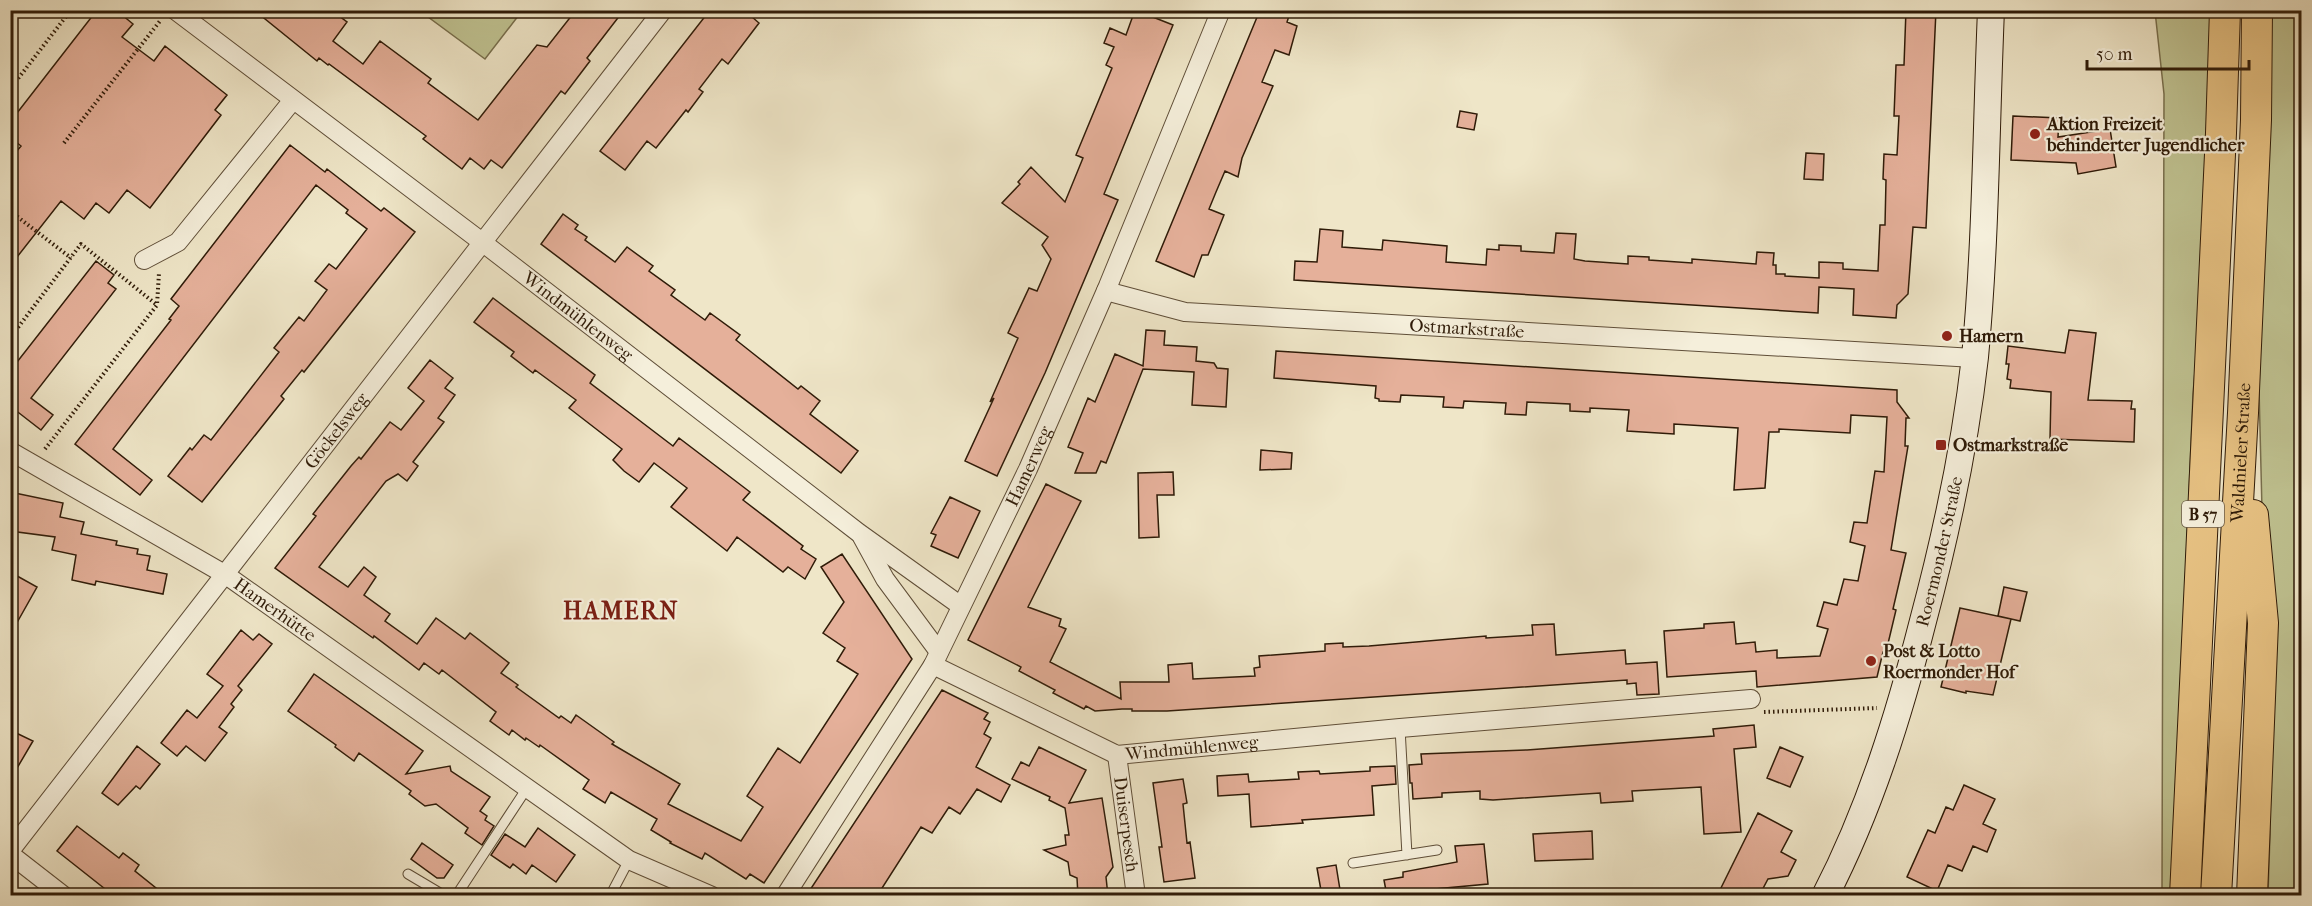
<svg xmlns="http://www.w3.org/2000/svg" width="2312" height="906" font-family="'IM FELL French Canon',serif">
	<style>
		.green { fill: #c0c392; stroke: #786f4d; stroke-width: 1.5 }
		.building { fill: #e5b09a; stroke: #2f1b08; stroke-width: 1.5 }
		.lines { fill: none; stroke-linecap: round; stroke-linejoin: round }
		.service-casing { stroke: #5f4e38; stroke-width: 11 }
		.minor-casing { stroke: #5f4e38; stroke-width: 20 }
		.secondary-casing { stroke: #2f1b08; stroke-width: 28 }
		.trunk-casing { stroke: #2f1b08; stroke-width: 32 }
		.path { stroke: #2f1b08; stroke-width: 4; stroke-dasharray: 1.5 3; stroke-linecap: butt }
		.service { stroke: #f5efdb; stroke-width: 9 }
		.minor { stroke: #f5efdb; stroke-width: 18 }
		.secondary { stroke: #f5efdb; stroke-width: 26 }
		.trunk { stroke: #e8c384; stroke-width: 30 }
		.poi-dot { fill: #8f2418; stroke: #f5efdb; stroke-width: 2 }
		.labels { text-anchor: middle; dominant-baseline: central; stroke-width: 4.5; stroke-linejoin: round; paint-order: stroke }
		.shield { fill: #f5efdb; stroke: #6a5b47; stroke-width: 1.5 }
		.shield-label { font-size: 16px; font-weight: bold; fill: #2f1b08 }
		.poi-label { font-size: 18px; font-weight: bold; fill: #2f1b08; stroke: #f5efdb; text-anchor: start }
		.street-label { font-size: 18px; fill: #2f1b08; stroke: #f5efdb }
		.district-label { font-size: 24px; font-weight: bold; letter-spacing: 1.5px; fill: #7a1f14; stroke: #f5efdb }
	</style>
	<rect width="100%" height="100%" fill="#efe6c8"/>
	<filter id="stains"><feTurbulence type="fractalNoise" baseFrequency=".00333" numOctaves="4"/><feColorMatrix values="0 0 0 0 .2 0 0 0 0 .09 0 0 0 0 .02 0 0 0 .5 -.17"/></filter>
	<radialGradient id="worn" r=".72"><stop offset=".6" stop-color="#630" stop-opacity="0"/><stop offset="1" stop-color="#630" stop-opacity=".3"/></radialGradient>
	<path class="green" d="M2301,10V895H2268L2270,835L2259,388L2267,145L2266,11Z
		M420,11H522L485,59Z
		M2155,11H2210L2215,144L2193,394L2180,712V896L2162,895L2164,94Z"/>
	<path class="building" d="M97,10H116L133,24L122,37L154,61L165,46L227,95L215,110L221,115L150,208L127,190L109,213L96,203L84,219L61,201L10,266V159L21,146L10,137V122Z
		M254,10H331L347,22L333,41L363,64L380,41L431,79L428,83L478,120L537,45L547,47L576,10H624L587,58L590,61L565,94L561,91L502,168L491,160L484,169L470,158L462,169L423,139L426,136L329,64L328,65L319,58L317,61Z
		M710,10H744L759,23L728,64L722,59L699,89L703,92L688,112L686,110L656,148L647,141L625,170L600,151Z
		M1135,10L1173,25L1104,194L1118,200L1045,373L997,476L965,461L994,398L990,402L1018,338L1008,333L1029,288L1037,291L1051,259L1042,245L1048,237L1002,203L1020,184L1018,182L1031,167L1065,202L1083,158L1076,155L1112,68L1106,65L1114,47L1104,43L1110,28L1126,35Z
		M1260,10H1291L1287,22L1297,26L1289,55L1275,50L1262,82L1273,86L1242,158L1238,177L1225,171L1216,192L1209,209L1224,215L1208,255H1202L1194,277L1156,261Z
		M1906,10H1936L1926,228L1913,227L1908,294L1897,305L1896,318L1853,315L1854,289L1819,287L1818,313L1294,280L1295,261L1317,262L1320,229L1343,231L1342,247L1382,250L1383,240L1447,246L1446,262L1486,265L1487,249L1499,250V245L1521,246V251L1554,253L1556,233L1576,234L1574,259L1585,261L1628,264V256L1649,257V260L1692,263V259L1756,264L1757,252L1774,253L1773,265H1776V274H1785V276L1819,278V262L1843,263V269L1878,271L1880,225H1885L1886,180L1883,179L1884,154L1897,155L1899,116H1894L1896,65H1904Z
		M1460,111L1477,114L1474,130L1457,127Z
		M2013,116L2059,118L2058,137L2110,129L2116,167L2078,174L2076,163L2011,160Z
		M290,145L325,172L327,169L381,211L384,208L415,232L304,372L302,370L281,396L284,399L202,502L168,476L190,448L192,450L204,435L211,440L279,352L274,348L299,317L304,321L327,290L315,281L329,264L336,269L367,229L346,213L348,210L316,185L113,449L152,480L140,495L75,444L171,320L169,319L179,306L171,299Z
		M1806,153L1824,154L1823,180L1804,179Z
		M563,214L578,225L575,229L587,237L585,240L615,262L627,247L653,266L649,271L675,290L671,295L705,320L710,313L740,335L736,340L798,389L801,386L820,401L810,414L858,451L841,473L541,244Z
		M96,261L114,275L108,283L116,289L31,398L53,415L41,430L10,406V371Z
		M493,298L595,375L590,383L631,414L673,446L679,438L750,492L743,500L803,546L801,549L816,559L805,579L788,567L783,572L737,537L727,551L671,507L687,488L654,463L639,482L624,471L613,460L622,449L569,408L576,400L535,370L533,373L511,356L514,352L474,322Z
		M1146,330L1165,331L1164,345L1197,347L1196,361L1214,363L1217,368L1228,369L1226,407L1192,405L1194,372L1143,369L1106,463L1101,461L1096,473H1075L1083,453L1068,447L1088,398L1095,402L1115,354L1143,366Z
		M2069,330L2096,333L2088,400L2132,401L2131,409H2135L2134,442L2050,439L2051,392L2010,388L2011,380L2007,379L2009,364H2006L2008,346L2065,353Z
		M1276,351L1897,390V402L1909,418H1906L1905,446H1908L1891,550L1906,553L1893,609L1896,610L1886,652H1883L1877,677L1757,687L1756,671L1667,677L1664,631L1704,628V624L1734,622L1736,644L1755,642L1756,652L1777,650V658L1820,656L1828,629L1817,626L1824,602L1837,605L1844,579L1858,581L1865,546L1850,542L1854,522L1867,523L1875,471L1884,472L1887,417L1851,415L1850,433L1779,429V432H1769L1765,488L1734,490L1738,428L1674,424V434L1627,431L1629,410L1590,408V412L1570,411V404L1527,402L1526,415L1505,414L1506,403L1464,401L1463,408L1443,407L1444,397L1401,395L1400,402L1379,401V399L1375,398L1376,386L1274,378Z
		M430,360L453,378L445,388L455,395L438,418L444,422L413,462L418,466L407,481L398,474L386,481L319,567L348,587L364,567L376,577L364,595L390,614L385,621L417,644L436,618L465,639L470,633L509,663L501,673L518,685L516,687L559,718L561,716L571,723L576,715L614,742L612,744L680,784L668,804L741,841L763,807L747,796L778,748L800,763L858,674L837,661L845,648L823,633L844,602L821,567L842,554L912,659L764,883L750,874L746,879L705,853L702,859L670,843L671,842L651,830L657,819L611,792L605,803L583,789L589,780L540,745L539,747L526,738L525,740L512,730L509,735L490,721L496,712L442,670L439,674L424,663L419,670L374,636L373,638L275,568L316,516L313,514L351,466L359,457L361,459L390,422L401,430L424,401L408,388Z
		M1261,450L1292,453L1291,469L1260,470Z
		M1173,472L1174,495H1157L1159,537L1139,538L1138,473Z
		M1046,484L1081,501L1028,607L1061,619L1059,626L1066,629L1050,662L1121,699L1120,682H1169L1168,665L1192,663L1193,679L1255,676L1254,668L1260,667L1259,656L1325,651V644L1343,643V647L1369,646L1486,636V638L1533,635L1532,625L1554,624L1556,655L1625,650L1626,664L1657,662L1659,694L1637,695L1636,683L1627,684V680L1167,711H1132V709H1122L1095,711L1086,706L1084,709L1053,693L1055,690L1019,671L1021,667L968,640Z
		M10,492L63,503L60,517L84,522L81,534L117,541L116,545L138,549L137,554L150,556L147,570L167,574L163,594L96,581L95,585L72,580L76,555L52,550L55,537L10,531Z
		M950,497L980,511L958,558L931,546L936,535L931,533Z
		M10,572L37,587L10,635Z
		M2004,587L2027,592L2020,621L1998,616Z
		M1960,608L2011,619L1993,695L1966,691V693L1941,687Z
		M241,630L253,640L259,634L272,644L238,686L242,690L231,704L234,707L219,727L227,733L205,761L186,746L177,756L161,743L187,710L197,718L223,686L207,674Z
		M314,674L423,751L406,774L450,766L451,771L490,797L480,811L487,816L485,820L494,826L482,845L465,833L468,828L436,804L425,806L409,794L411,791L359,753L354,761L335,747L336,745L288,711Z
		M942,690L988,713L984,719L990,722L984,734L991,738L976,767L1010,785L1001,802L977,789L960,814L949,807L932,833L921,827L877,896H806Z
		M1754,725L1756,747L1734,749L1741,832L1704,834L1701,787L1632,791L1633,801L1601,803L1600,793L1493,800L1480,799V791L1442,793V797L1413,799L1412,783H1410L1409,765L1422,764L1421,754L1527,750L1714,736L1713,729Z
		M10,730L33,741L10,780Z
		M137,746L160,764L140,789L136,786L118,805L102,793Z
		M1039,747L1086,770L1069,803L1102,798L1113,867L1106,877L1108,896H1078L1077,878L1070,875L1068,862L1044,850L1066,845L1065,835H1069L1065,808L1049,800L1050,797L1012,779L1021,762L1029,766Z
		M1780,747L1803,757L1790,787L1767,778Z
		M1395,766L1396,784L1372,786L1374,815L1302,820L1303,823L1251,827L1249,794L1218,796L1217,776L1248,774L1249,782L1299,779L1298,772L1319,771L1320,774L1370,771V767Z
		M1183,779L1187,803L1183,804L1187,843L1190,842L1195,878L1164,882L1159,847H1162L1153,783Z
		M1964,785L1995,799L1983,824L1996,830L1987,852L1973,846L1962,871L1948,865L1937,891L1907,877L1928,830L1935,833L1946,807L1953,810Z
		M1758,813L1792,831L1781,852L1796,860L1788,876L1768,879L1759,896H1717Z
		M77,826L119,858L123,853L139,865L135,871L166,896H114L57,851Z
		M538,828L575,855L556,882L532,865L526,874L513,864L510,868L491,855L505,834L525,847Z
		M1592,831L1593,859L1535,861L1533,834Z
		M422,843L453,865L444,878H437L411,859Z
		M1484,844L1488,884L1435,889L1436,896H1387L1384,880L1403,877V872L1457,862L1455,846Z
		M1336,865L1341,896H1322L1317,868Z"/>
	<g class="lines">
		<defs>
			<path id="service" d="M1400,728L1407,855
				M1353,863L1437,850
				M408,874L445,896
				M456,896L527,788
				M610,896L629,860"/>
			<g id="minor">
				<path id="s1" d="M175,10L482,242L859,533L961,606"/>
				<path d="M144,260L178,242L293,100"/>
				<path id="s2" d="M1106,291L1185,312L1974,358"/>
				<path id="s3" d="M10,451L226,575L629,860L712,896"/>
				<path d="M862,537L885,579L939,652"/>
				<path id="s4" d="M933,665L1117,755L1400,728L1751,699"/>
				<path id="s5" d="M1117,755L1136,896"/>
				<path id="s6" d="M10,851L663,10"/>
				<path d="M10,854L64,896"/>
				<path id="s7" d="M785,896L933,665L1028,469L1108,286L1221,10"/>
			</g>
			<g id="secondary">
				<path id="s8" d="M1825,896C1870,809 1899,715 1923,621C1946,535 1965,446 1975,357C1986,242 1986,126 1991,10"/>
			</g>
			<g id="trunk">
				<path d="M2185,896L2221,133L2225,10"/>
				<path id="s9" d="M2216,896L2243,413L2256,120L2257,10"/>
				<path d="M2252,896L2263,623L2253,515"/>
			</g>
		</defs>
		<use href="#service" class="service-casing"/>
		<use href="#minor" class="minor-casing"/>
		<use href="#secondary" class="secondary-casing"/>
		<use href="#trunk" class="trunk-casing"/>
		<path class="path" d="M10,89L71,10
			M64,143L160,21
			M10,211L71,258
			M10,338L81,244L157,305
			M45,449L157,305L159,273
			M1764,712L1877,708"/>
		<use href="#service" class="service"/>
		<use href="#minor" class="minor"/>
		<use href="#secondary" class="secondary"/>
		<use href="#trunk" class="trunk"/>
	</g>
	<g class="poi-dot">
		<circle cx="2035" cy="134" r="6"/>
		<circle cx="1947" cy="336" r="6"/>
		<rect x="1935" y="439" width="12" height="12" rx="3"/>
		<circle cx="1871" cy="661" r="6"/>
	</g>
	<g class="labels">
		<rect class="shield" x="2182" y="501" width="42" height="26" rx="4.5"/>
		<g class="shield-label">
			<text x="2203" y="514">B 57</text>
		</g>
		<g class="poi-label">
			<text x="2047" y="124">Aktion Freizeit<tspan x="2047" dy="21">behinderter Jugendlicher</tspan></text>
			<text x="1959" y="336">Hamern</text>
			<text x="1953" y="445">Ostmarkstraße</text>
			<text x="1883" y="651">Post &amp; Lotto<tspan x="1883" dy="21">Roermonder Hof</tspan></text>
		</g>
		<g class="street-label">
			<text stroke="none"><textPath href="#s1" startOffset="506">Windmühlenweg</textPath></text>
			<text stroke="none"><textPath href="#s2" startOffset="364">Ostmarkstraße</textPath></text>
			<text stroke="none"><textPath href="#s6" startOffset="532">Göckelsweg</textPath></text>
			<text stroke="none"><textPath href="#s9" startOffset="444">Waldnieler Straße</textPath></text>
			<text stroke="none"><textPath href="#s7" startOffset="495">Hamerweg</textPath></text>
			<text stroke="none"><textPath href="#s8" startOffset="364">Roermonder Straße</textPath></text>
			<text stroke="none"><textPath href="#s3" startOffset="309">Hamerhütte</textPath></text>
			<text stroke="none"><textPath href="#s4" startOffset="280">Windmühlenweg</textPath></text>
			<text stroke="none"><textPath href="#s5" startOffset="70">Duiserpesch</textPath></text>
		</g>
		<g class="district-label">
			<text x="621" y="611">HAMERN</text>
		</g>
	</g>
	<rect width="2312" height="906" fill="none" stroke="#efe6c8" stroke-width="36"/>
	<rect x="12" y="12" width="2288" height="882" fill="none" stroke="#2f1b08" stroke-width="3"/>
	<rect x="18" y="18" width="2276" height="870" fill="none" stroke="#2f1b08" stroke-width="1.5"/>
	<path d="M2087 60v9h162v-9" fill="none" stroke="#2f1b08" stroke-width="3"/>
	<text x="2096" y="60" font-size="18" fill="#2f1b08" stroke="#f5efdb" stroke-width="4.5" paint-order="stroke">50 m</text>
	<rect width="100%" height="100%" filter="url(#stains)"/>
	<rect width="100%" height="100%" fill="url(#worn)"/>
</svg>
